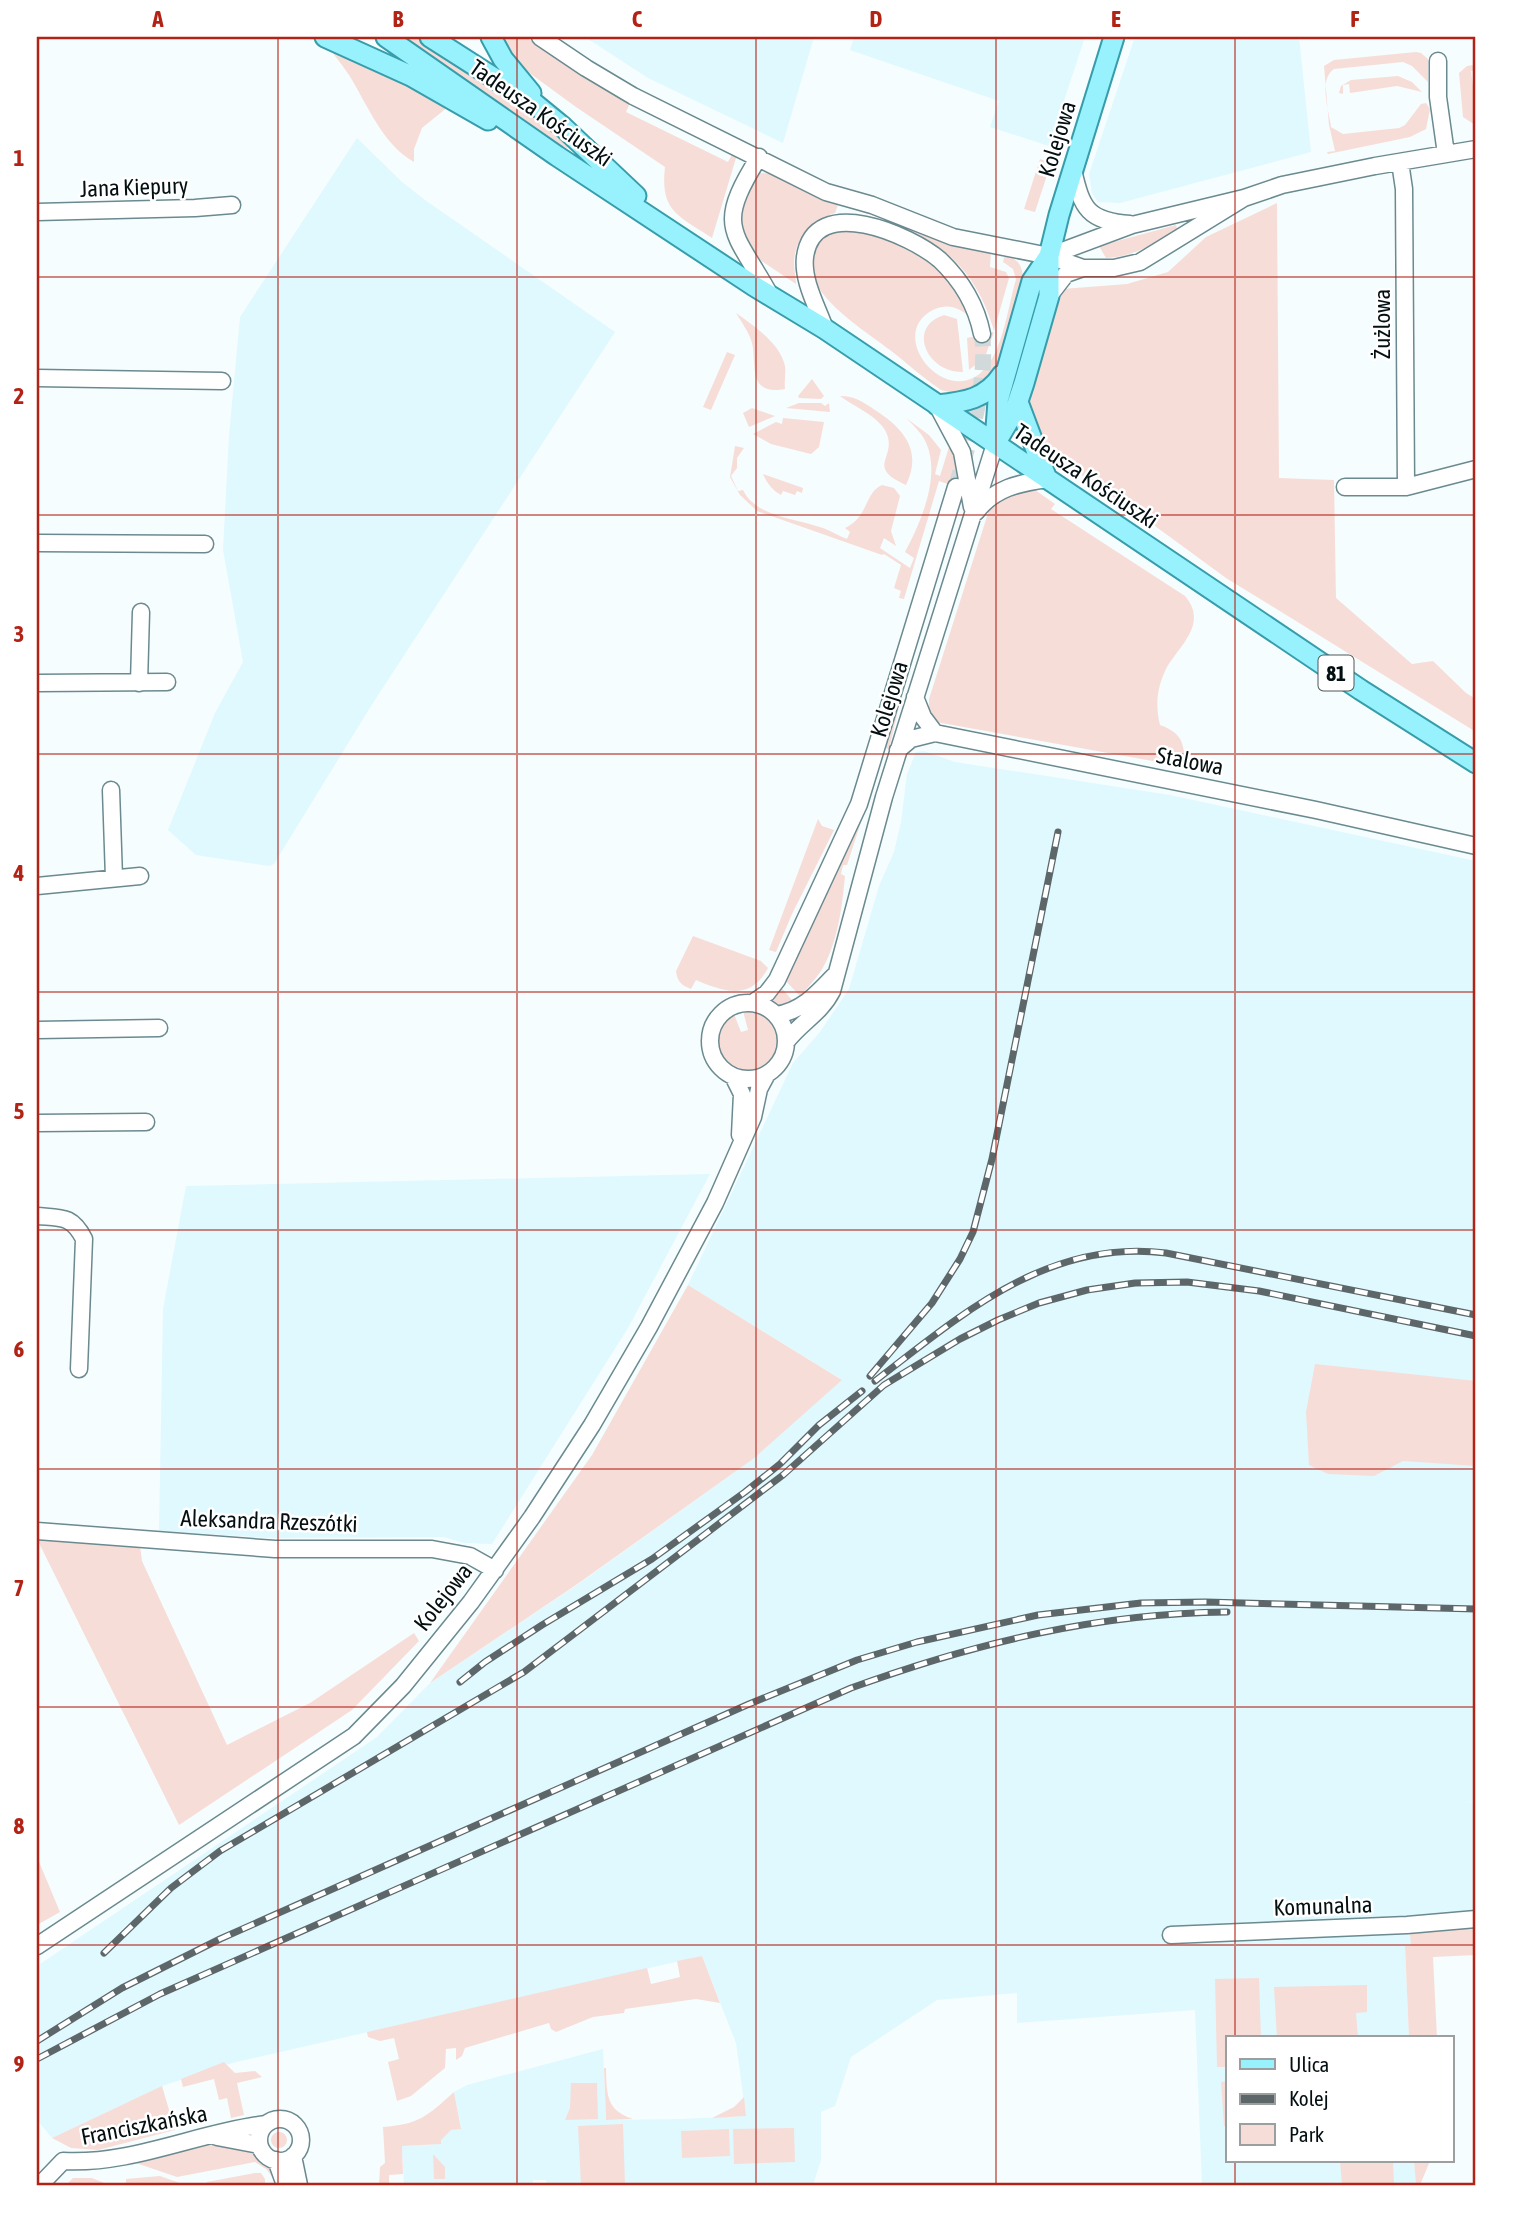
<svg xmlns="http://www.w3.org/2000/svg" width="1513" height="2222" font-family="'Asap Condensed',sans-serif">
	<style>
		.built { fill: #dff9fe }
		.green { fill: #f7ddd8 }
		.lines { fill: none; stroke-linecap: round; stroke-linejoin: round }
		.minor-tunnel { stroke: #d2d9da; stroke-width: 16; stroke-dasharray: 16 8; stroke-linecap: butt }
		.minor-casing { stroke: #6a8a90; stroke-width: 19 }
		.major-casing { stroke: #379dab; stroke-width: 23 }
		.minor { stroke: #fff; stroke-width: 16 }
		.major { stroke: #98f2fe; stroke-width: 19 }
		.rail-casing { stroke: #5d6769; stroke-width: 7 }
		.rail { stroke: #fff; stroke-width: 4.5; stroke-dasharray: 13; stroke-linecap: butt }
		.grid { fill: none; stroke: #b22316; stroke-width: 2; stroke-opacity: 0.55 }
		.labels { text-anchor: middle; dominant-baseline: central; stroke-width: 5; stroke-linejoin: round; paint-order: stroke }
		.shield { fill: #fff; stroke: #4f5758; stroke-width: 2 }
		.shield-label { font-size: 21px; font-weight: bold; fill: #040f11 }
		.street-label { font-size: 23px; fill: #040f11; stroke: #fff }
		.neatline { fill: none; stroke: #b22316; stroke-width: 2.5 }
		.grid-label { font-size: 23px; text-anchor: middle; font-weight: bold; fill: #b22316 }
	</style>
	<rect width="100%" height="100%" fill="#f6fdfe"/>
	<path class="built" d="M585,37H814L783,143L648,78Z
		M854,37H1085L1049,146L990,127L999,101L850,50Z
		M1135,37H1299L1311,152L1120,203L1098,202L1092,193L1089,174Z
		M357,138L402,182L425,200L615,332L371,706L274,864L269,866L196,855L168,830L215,713L243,662L223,550L229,436L240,317Z
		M924,751L955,762L1170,795L1476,861V1800L1466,1803L1476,1801V1916L1411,1946L1405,1947L1409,2038H1228V2161H1414L1416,2185H1202L1195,2010L1017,2023V1993L937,2000L851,2057L835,2106L821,2112V2160L813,2185H547L546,2180H533V2185H404L402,2146L440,2144V2140L451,2130L461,2128L454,2092L467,2085L603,2049L606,2120L681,2119L746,2116L736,2043L702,1956L232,2063L165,2085L52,2138L37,2120V1966L377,1737L430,1683L577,1585L753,1459L841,1379L688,1285L793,1063L820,1032L849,989L879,886L894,852L901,822L907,774L916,752Z
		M710,1174L628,1328L492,1544L464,1543L444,1537L271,1538L159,1531L163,1309L186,1186Z"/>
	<path class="green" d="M400,37H418L533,115L569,147L566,148Z
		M497,37H526L571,69L631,101L626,112L728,162L733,152L736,158L712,238C678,215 660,212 665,167L576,107L509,58Z
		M323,41L449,106L422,128L414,149V162C383,145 367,104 349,75C341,63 332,52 323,41Z
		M1416,52L1421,53L1428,59V82L1412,66L1403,62L1334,69C1318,80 1329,110 1331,127L1343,134L1399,128L1405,125L1421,104L1426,103L1430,109L1426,129L1410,137L1328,154L1327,152L1335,151L1329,125L1324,66L1334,60Z
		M1473,65L1476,66V70L1471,71L1476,109L1475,125L1463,117L1459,73L1467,66Z
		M1398,76L1412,82L1422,92L1397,86L1350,93L1349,84L1343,85V94L1339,93L1341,86L1351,80Z
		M1040,159L1051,163L1035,212L1024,209Z
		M760,173L777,174L991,252L990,267L1006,272L1009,278L994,331C971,249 914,226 838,205L835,213C812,220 795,238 794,262C794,270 796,278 796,284L754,256L736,218L757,175Z
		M1277,203L1279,478L1334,480L1336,598L1412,664L1433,661L1466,693L1476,699V732L1226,578L1144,518L1059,460L1040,437L1027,400L1047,318L1053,322L1062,289L1127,284L1168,272L1206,237Z
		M1176,225L1177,229C1155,243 1134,257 1106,258L1099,246Z
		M860,229C895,241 941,256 960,292C964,300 966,309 970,317C960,308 948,303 935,309C880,334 953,419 990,362C1004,341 1009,303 1016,279L1013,269L1003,262L1005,254C1018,259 1023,266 1023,280L1000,364L993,380L960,395L941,390C923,378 907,363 890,350C865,330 789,286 816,245C827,230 843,230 860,229Z
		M736,313C754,326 780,343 785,366C786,374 784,381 785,389C747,396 757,365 752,343C749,332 742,323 736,313Z
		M944,315L957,319L963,372C927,373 906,327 944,315Z
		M994,332L985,357L969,370L967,338Z
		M727,352L735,355L711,410L703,407Z
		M812,379L824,396L821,399L799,398L798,396Z
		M840,396C855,396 863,402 875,410C903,428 923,450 906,485C863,466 900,457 885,430C876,415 853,406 840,396Z
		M799,403H821L825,406L829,403L830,412L786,408Z
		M752,408L775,416L749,427L743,413Z
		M783,418L824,422L819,447L811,454L771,444L753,434L776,422L782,424Z
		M906,418L929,435L941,450L935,474L940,476L949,447L950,448L957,462L962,489L939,481L904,599L899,598L901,591L894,588L901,565L884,554L882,555L757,511L740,495L730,477L735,446L744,448L737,458V468L731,476L738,491L743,490C756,517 795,518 823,528C831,531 839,536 847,539L850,532L845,528C869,517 864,493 882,485L894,488L900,496L891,531L896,546L884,538L880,548L910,568L914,558L905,552C921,522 940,478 927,445C923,434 914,426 906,418Z
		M763,474L803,488L802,493L797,491L795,495L783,491L781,495C772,490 767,483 763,474Z
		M1031,487L1055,504L1051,509L1185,596C1208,623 1181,644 1167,667C1157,687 1155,704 1160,725C1184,734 1183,743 1186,767L936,722L929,711V699L989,510L1000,498Z
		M907,672L889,749L885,748L873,790L869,792Z
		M863,810H865L847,865H843L841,874L845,876C842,907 838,943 821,971C815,980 807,988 800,996L784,979L845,854Z
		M818,819L822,826L834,830L792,914L776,952L769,950Z
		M693,936L761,961L768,968C751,1001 724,992 696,980L691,989C681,985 677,981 676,971Z
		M780,986L796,1005L782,1007L768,1003Z
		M743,1011C786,1008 789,1070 749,1071C740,1071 731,1067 725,1060C711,1044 718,1024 734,1014L741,1032L748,1030Z
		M688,1285L842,1380L753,1459L576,1585L430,1683L592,1455Z
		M1315,1364L1476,1381V1466L1403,1461L1374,1476L1328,1474L1309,1465L1306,1412Z
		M37,1539L140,1546L142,1561L227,1745L310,1703L414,1633L419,1641L352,1710L179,1825Z
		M37,1857L60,1912L37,1925Z
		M1476,1925V1955L1433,1957L1437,2038H1409L1405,1946H1411L1410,1932Z
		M702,1956L720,2003L696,1999L625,2009L624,2013L593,2017L556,2032L551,2029L549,2023L465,2048L462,2056L456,2060V2048L446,2049L445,2068L411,2096L397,2101L388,2062L399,2059L394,2038L380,2041L368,2037L367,2032L647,1968L651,1984L680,1977L677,1961Z
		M1259,1978L1261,2038H1228V2067H1217L1215,1979Z
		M1367,1985V2012L1356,2013L1358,2038H1277L1274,1987Z
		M224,2062L235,2073L255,2071L262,2077L237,2083L244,2115L231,2118L227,2098L219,2100L214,2079L183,2087L181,2079Z
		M604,2068H606C607,2093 605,2110 633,2119L606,2120Z
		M1228,2081V2126H1224L1221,2082Z
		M571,2083H597L598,2119L565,2120L570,2108Z
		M162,2086L175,2130L98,2150L71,2148L52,2138Z
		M454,2092L461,2129L451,2130L441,2140V2144L402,2146L403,2174L389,2175V2185H379L380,2167L385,2163L383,2127C420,2124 427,2116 454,2092Z
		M744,2097L746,2116L712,2118L734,2107Z
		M623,2124L625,2185H581L578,2126Z
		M794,2128L795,2162L734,2164L733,2129Z
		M729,2129L730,2156L682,2158L681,2131Z
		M271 2140a8 8 0 1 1 16 0a8 8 0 1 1-16 0Z
		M210,2144C240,2144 264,2150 275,2180L266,2169L255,2162L177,2177L133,2162Z
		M433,2154L445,2167V2179H434Z
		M1340,2161H1393L1394,2185H1342Z
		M1414,2161H1430L1420,2185H1416Z
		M255,2173H261L265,2179V2185H205L207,2182Z
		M160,2176L185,2185L126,2184V2179Z
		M73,2178H92L109,2185H66Z"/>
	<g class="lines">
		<path class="minor-tunnel" d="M956,487C970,436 988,387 982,334"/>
		<defs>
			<path id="minor" d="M540,37L586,68L633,96L826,192L872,205L953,237L1049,256L1083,268H1114L1140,262L1244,198
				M1438,61V97L1446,154
				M759,157C713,230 735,230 771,297
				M1400,162L1404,189L1406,487
				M1073,170C1082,209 1088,221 1130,224
				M37,212L195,208L232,205
				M1049,256L1132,225L1244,198L1282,185L1375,166L1476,149
				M1049,296L1066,274L1083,268
				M825,329C818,308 802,281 805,257C814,192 911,235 940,260C962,281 976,304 982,334
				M37,378L222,381
				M937,405L962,452L972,507
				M1345,487H1406L1476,469
				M976,512C994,488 1019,483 1047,479
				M37,543L205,544
				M37,683L167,682
				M139,683L141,612
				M915,697L923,717L935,733L1316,810L1476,846
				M898,750L911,739L935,733
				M111,790L114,878
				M37,886L140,876
				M754,1002L767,993L777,980L859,804L956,487
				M710 1041a38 38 0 1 1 76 0a38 38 0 1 1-76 0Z
				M776,1015C802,1011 817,994 834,976
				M37,1030L159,1028
				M786,1042C800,1023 821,1013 832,991L884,797L995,444
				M733,1076L742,1094L740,1135
				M37,1123L146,1122
				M37,1216C61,1218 72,1215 84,1239L79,1369
				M37,1531L275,1549H432L470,1556L495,1570
				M1171,1935L1407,1925L1476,1919
				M37,1946L354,1736L403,1686L471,1602L532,1517L592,1425L649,1327L715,1203L753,1117L759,1089L767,1074
				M259 2140a21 21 0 1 1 42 0a21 21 0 1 1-42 0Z
				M217,2137L259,2145
				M293,2156L299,2185
				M276,2160L285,2185
				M40,2185L63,2161C132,2165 199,2132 266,2124"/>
			<path id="major" d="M325,37L411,76L488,120
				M386,37L557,156L754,286L825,329L1361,690L1476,763
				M430,37L535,104L563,127L636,196
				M491,37L503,59L531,93
				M1018,402L1047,479
				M937,405C965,402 986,399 1002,375
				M995,441L998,401L1032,281L1049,256
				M995,444L1015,410L1024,383L1049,296V256L1059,215L1114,37"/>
		</defs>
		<use href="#minor" class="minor-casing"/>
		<use href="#major" class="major-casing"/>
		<use href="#minor" class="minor"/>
		<use href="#major" class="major"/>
		<defs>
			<path id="rail" d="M870,1376L932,1303L960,1259L973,1232L992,1159L1058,832
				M875,1381C962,1314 1049,1238 1166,1253L1476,1315
				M460,1682L485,1662L542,1625L652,1559L745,1492L780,1464L819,1425L862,1391
				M104,1953L171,1888L220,1851L524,1672L783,1475L884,1385L960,1339L998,1320L1039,1303L1087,1290L1135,1283L1187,1282L1259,1291L1476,1336
				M37,2041L122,1988L220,1939L749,1704L857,1660L917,1642L1038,1615L1141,1603L1205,1602L1476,1609
				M37,2059L160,1994L851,1688C972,1644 1097,1613 1227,1612"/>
		</defs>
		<use href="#rail" class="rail-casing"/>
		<use href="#rail" class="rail"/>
	</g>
	<path class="grid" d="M278,37V2185M517,37V2185M756,37V2185M996,37V2185M1235,37V2038M37,277H1476M37,515H1476M37,754H1476M37,992H1476M37,1230H1476M37,1469H1476M37,1707H1476M37,1945H1476M1235,2161V2185"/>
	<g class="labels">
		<rect class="shield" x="1318.5" y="655.5" width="35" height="35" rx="5"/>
		<g class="shield-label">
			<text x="1336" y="673">81</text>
		</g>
		<g class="street-label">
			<text transform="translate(541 113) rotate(35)">Tadeusza Kościuszki</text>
			<text transform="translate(1057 139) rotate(-73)">Kolejowa</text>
			<text transform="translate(134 187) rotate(-2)">Jana Kiepury</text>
			<text transform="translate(1382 324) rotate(-90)">Żużlowa</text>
			<text transform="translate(1086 476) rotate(34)">Tadeusza Kościuszki</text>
			<text transform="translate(889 699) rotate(-73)">Kolejowa</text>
			<text transform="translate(1190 761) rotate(11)">Stalowa</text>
			<text transform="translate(269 1521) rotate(2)">Aleksandra Rzeszótki</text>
			<text transform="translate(443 1597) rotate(-52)">Kolejowa</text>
			<text transform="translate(1323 1906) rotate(-2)">Komunalna</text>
			<text transform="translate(144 2125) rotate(-11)">Franciszkańska</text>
		</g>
	</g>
	<rect width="1513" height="2222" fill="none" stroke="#ffffff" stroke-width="77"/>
	<rect x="1226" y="2036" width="228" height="126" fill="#ffffff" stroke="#9b9fa0" stroke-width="2"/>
	<rect x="1240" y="2059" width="35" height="10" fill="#98f2fe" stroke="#9b9fa0" stroke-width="2"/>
	<text x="1289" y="2072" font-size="21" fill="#040f11">Ulica</text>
	<rect x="1240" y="2094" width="35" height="10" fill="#5d6769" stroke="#9b9fa0" stroke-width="2"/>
	<text x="1289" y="2106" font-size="21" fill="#040f11">Kolej</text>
	<rect x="1240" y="2124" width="35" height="21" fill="#f7ddd8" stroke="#9b9fa0" stroke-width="2"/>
	<text x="1289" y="2142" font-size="21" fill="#040f11">Park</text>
	<rect x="38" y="38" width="1436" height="2146" class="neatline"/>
	<g class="grid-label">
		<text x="158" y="27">A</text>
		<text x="398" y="27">B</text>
		<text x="637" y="27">C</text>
		<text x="876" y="27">D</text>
		<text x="1116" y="27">E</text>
		<text x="1355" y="27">F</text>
		<text x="19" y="166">1</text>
		<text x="19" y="404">2</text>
		<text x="19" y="642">3</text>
		<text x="19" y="881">4</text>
		<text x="19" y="1119">5</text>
		<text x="19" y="1357">6</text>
		<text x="19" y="1596">7</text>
		<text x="19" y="1834">8</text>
		<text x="19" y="2072">9</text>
	</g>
</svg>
